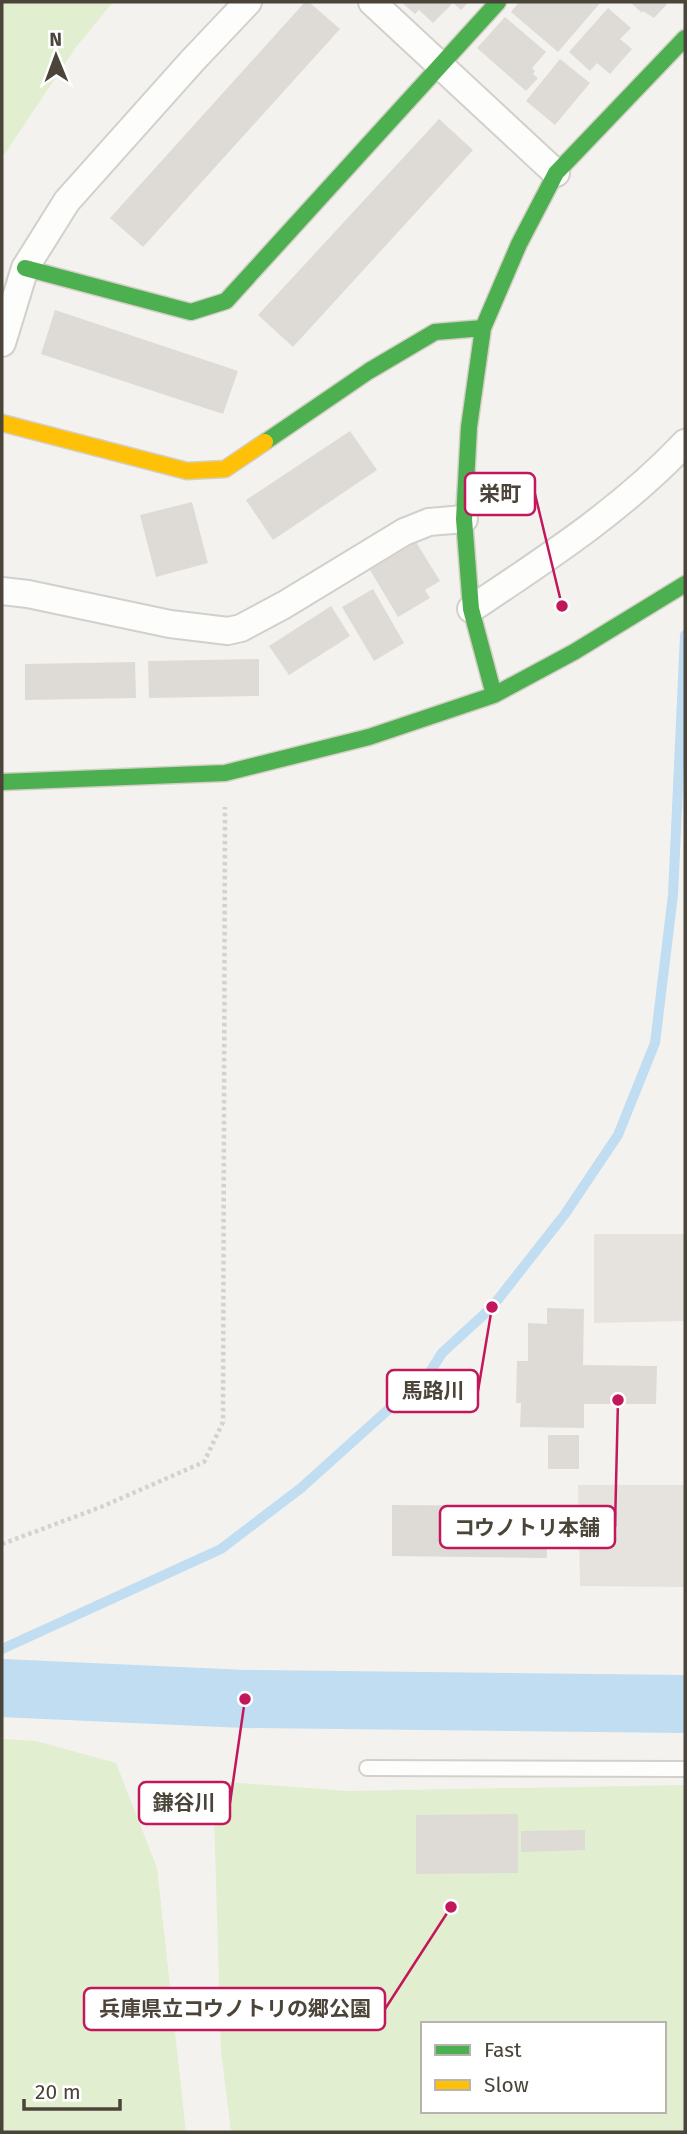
<svg xmlns="http://www.w3.org/2000/svg" width="687" height="2134" font-family="'Fira Sans','Noto Sans JP',sans-serif">
	<style>
		.green { fill: #e1eecf; fill-rule: evenodd }
		.parking { fill: #e6e3df }
		.lines { fill: none; stroke-linecap: round; stroke-linejoin: round }
		.stream { stroke: #c0ddf1; stroke-width: 10 }
		.river { stroke: #c0ddf1; stroke-width: 58 }
		.building { fill: #dedbd6 }
		.lane-casing { stroke: #d2d0cb; stroke-width: 18 }
		.street-casing { stroke: #d2d0cb; stroke-width: 30 }
		.fast-casing { stroke: #d3cfc5; stroke-width: 19 }
		.slow-casing { stroke: #d3cfc5; stroke-width: 19 }
		.path { stroke: #d3d2cc; stroke-width: 4.5; stroke-dasharray: 3.5 3.5; stroke-linecap: butt }
		.lane { stroke: #fdfdfc; stroke-width: 14 }
		.street { stroke: #fdfdfc; stroke-width: 26 }
		.fast { stroke: #4caf50; stroke-width: 16 }
		.slow { stroke: #ffc107; stroke-width: 16 }
		.leader { fill: none; stroke: #c2185b; stroke-width: 2.5 }
		.callout-dot { fill: #c2185b; stroke: #fff; stroke-width: 2.5 }
		.callout { fill: #fff; stroke: #c2185b; stroke-width: 2.5 }
		.callout-label { font-size: 21px; text-anchor: middle; font-weight: bold; fill: #4b4439 }
	</style>
	<rect width="100%" height="100%" fill="#f4f2ee"/>
	<path class="green" d="M2,2H113L76,47L2,158Z
		M2,1739L36,1741L116,1763L157,1868L186,2132H2Z
		M213,1781L347,1791L685,1785V2132H231L221,2051ZM423,2024H664V2111H423Z"/>
	<path class="parking" d="M594,1234H685V1321L594,1323Z
		M578,1485H685V1587L580,1586Z"/>
	<g class="lines">
		<path class="stream" d="M2,1649L221,1549L301,1488L430,1372L442,1353L492,1307L565,1214L618,1135L655,1043L673,895L685,635"/>
		<path class="river" d="M2,1688L245,1699L685,1704"/>
	</g>
	<path class="building" d="M305,2H309L340,29L143,247L110,218Z
		M401,2H469L461,10L453,3L433,23L419,10L415,14Z
		M519,2H601L558,52L511,12Z
		M630,2H669L654,18L643,11L642,13Z
		M608,8L631,28L620,39L632,49L610,74L597,63L590,71L569,52Z
		M505,17L546,52L532,68L535,71L533,74L538,78L526,91L477,48Z
		M560,59L590,83L555,125L526,101Z
		M439,119L473,150L293,347L258,315Z
		M55,310L238,371L223,414L41,354Z
		M350,431L377,470L273,540L246,500Z
		M192,502L208,563L156,577L140,515Z
		M416,542L440,581L425,590L430,598L398,617L370,570Z
		M373,589L404,643L374,661L342,607Z
		M331,606L350,636L289,675L269,646Z
		M259,659V696L149,698L148,661Z
		M135,662L136,698L25,700V664Z
		M547,1308L584,1309L583,1365L657,1366L656,1404H584V1428L520,1427L521,1403H516L517,1361H528V1323L547,1324Z
		M548,1435H579V1469H548Z
		M392,1505L546,1506L547,1558L392,1556Z
		M518,1814V1873L416,1874V1815Z
		M585,1830V1850L521,1852V1831Z"/>
	<g class="lines">
		<defs>
			<path id="lane" d="M367,1768L685,1769"/>
			<path id="street" d="M372,2L556,173
				M2,343L25,268L67,201L193,60L248,2
				M2,591L28,594L170,624L228,631L241,628L284,605L404,532L429,522L464,519
				M471,609C546,559 623,509 685,443"/>
			<path id="fast" d="M25,268L191,312L226,301L498,2
				M265,442L369,371L435,332L483,328
				M494,695L471,609L464,519L469,427L483,328L519,244L556,173L685,38
				M2,782L225,773L369,737L494,695L574,652L685,584"/>
			<path id="slow" d="M2,423L187,471L225,469L265,442"/>
		</defs>
		<use href="#lane" class="lane-casing"/>
		<use href="#street" class="street-casing"/>
		<use href="#fast" class="fast-casing"/>
		<use href="#slow" class="slow-casing"/>
		<path class="path" d="M2,1544L101,1507L204,1462L223,1422L225,807"/>
		<use href="#lane" class="lane"/>
		<use href="#street" class="street"/>
		<use href="#fast" class="fast"/>
		<use href="#slow" class="slow"/>
	</g>
	<path class="leader" d="M562 606L535 494M492 1307L478 1391M618 1400L615 1527M245 1699L230 1803M451 1907L385 2009"/>
	<g class="callout-dot">
		<circle cx="562" cy="606" r="7"/>
		<circle cx="492" cy="1307" r="7"/>
		<circle cx="618" cy="1400" r="7"/>
		<circle cx="245" cy="1699" r="7"/>
		<circle cx="451" cy="1907" r="7"/>
	</g>
	<g class="callout">
		<rect x="465" y="473" width="70" height="42" rx="7"/>
		<rect x="387" y="1370" width="91" height="42" rx="7"/>
		<rect x="440" y="1506" width="175" height="42" rx="7"/>
		<rect x="139" y="1782" width="91" height="42" rx="7"/>
		<rect x="84" y="1988" width="301" height="42" rx="7"/>
	</g>
	<g class="callout-label">
		<text x="500" y="501">栄町</text>
		<text x="433" y="1398">馬路川</text>
		<text x="527" y="1535">コウノトリ本舗</text>
		<text x="184" y="1810">鎌谷川</text>
		<text x="235" y="2016">兵庫県立コウノトリの郷公園</text>
	</g>
	<rect width="687" height="2134" fill="none" stroke="#4b4439" stroke-width="7"/>
	<rect x="421" y="2022" width="245" height="91" fill="#ffffff" stroke="#b7b4b0" stroke-width="2"/>
	<rect x="435" y="2045" width="35" height="10" fill="#4caf50" stroke="#b7b4b0" stroke-width="2"/>
	<text x="484" y="2057" font-size="21" fill="#4b4439">Fast</text>
	<rect x="435" y="2080" width="35" height="10" fill="#ffc107" stroke="#b7b4b0" stroke-width="2"/>
	<text x="484" y="2092" font-size="21" fill="#4b4439">Slow</text>
	<g transform="translate(56 56) rotate(359)" stroke="#ffffff" stroke-width="5" paint-order="stroke">
	<path d="M0-5L12 26L0 18L-12 26Z" fill="#4b4439"/>
	<text y="-10" font-size="19" font-weight="bold" text-anchor="middle" fill="#4b4439">N</text>
	</g>
	<path d="M24 2099v10h96v-10" fill="none" stroke="#4b4439" stroke-width="3.5"/>
	<text x="35" y="2099" font-size="21" fill="#4b4439" stroke="#ffffff" stroke-width="5" paint-order="stroke">20 m</text>
</svg>
